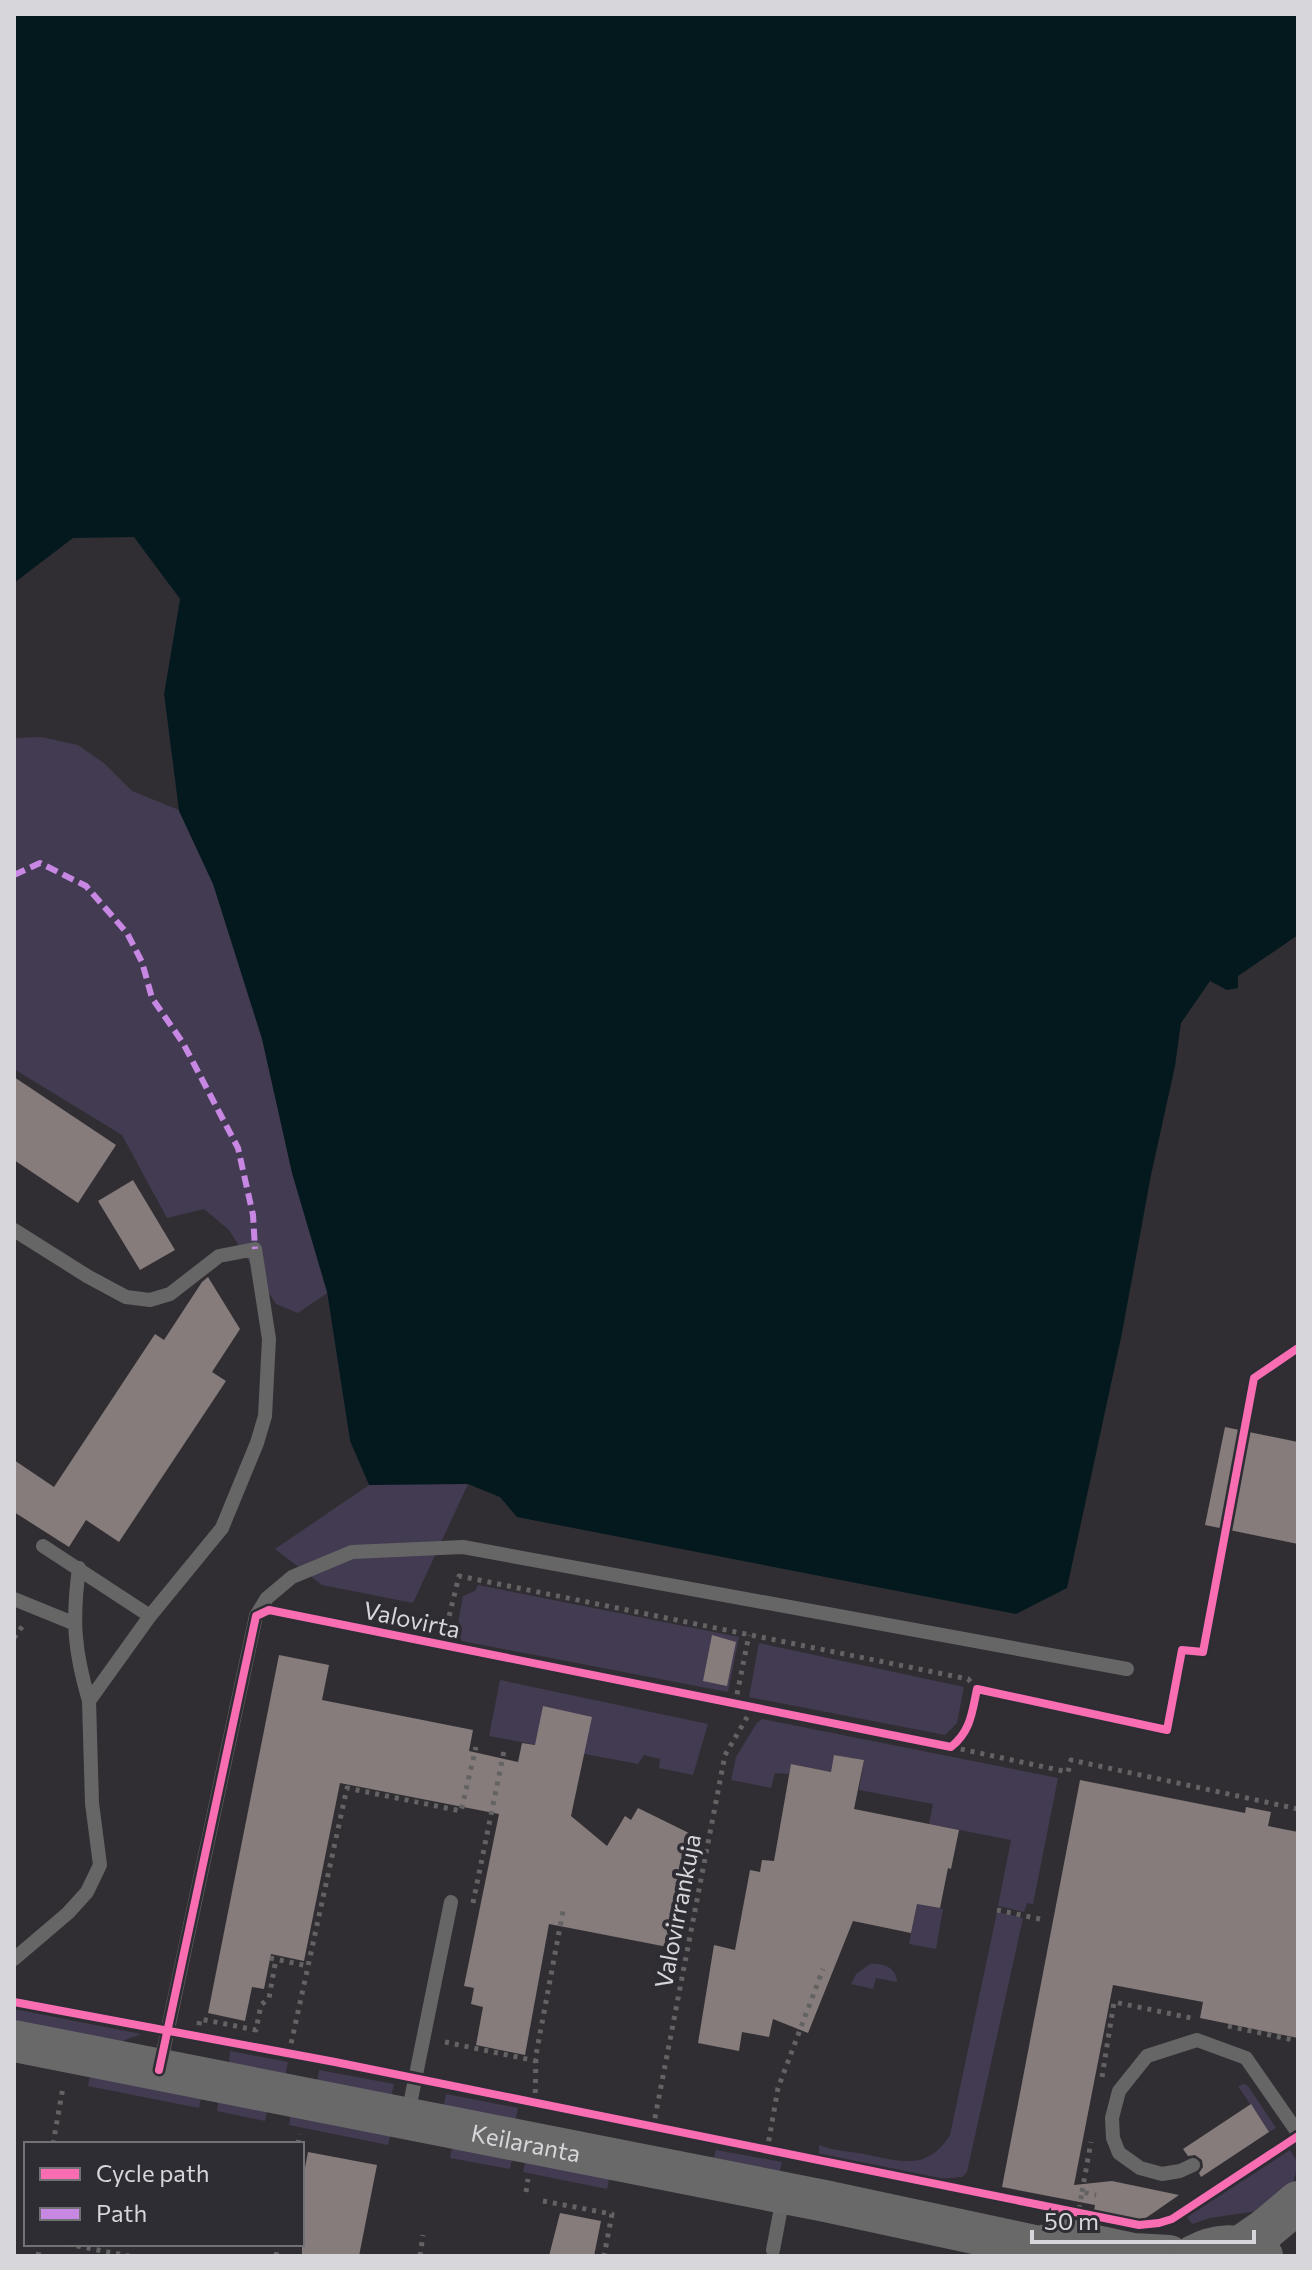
<svg xmlns="http://www.w3.org/2000/svg" width="1312" height="2270" font-family="Commissioner,sans-serif">
	<style>
		.green { fill: #433b52 }
		.water { fill: #04191d }
		.building { fill: #857c7b }
		.lines { fill: none; stroke-linecap: round; stroke-linejoin: round }
		.path { stroke: #646363; stroke-width: 5; stroke-dasharray: 4 6; stroke-linecap: butt }
		.lane { stroke: #666; stroke-width: 14 }
		.secondary { stroke: #696969; stroke-width: 42 }
		.quiet { stroke: #c787e3; stroke-width: 6; stroke-dasharray: 12 6; stroke-linecap: butt }
		.cycleway-casing { stroke: #2f2d34; stroke-width: 13 }
		.cycleway { stroke: #f96db3; stroke-width: 8 }
		.labels { text-anchor: middle; dominant-baseline: central; stroke-width: 8; stroke-linejoin: round; paint-order: stroke }
		.street-label { font-size: 24px; fill: #d7d6da; stroke: #2f2d34 }
	</style>
	<rect width="100%" height="100%" fill="#302e33"/>
	<path class="green" d="M163,522L468,1484L413,1603L322,1585L275,1549L369,1485L350,1441L327,1293L298,1313L276,1304L229,1230L204,1209L167,1218L122,1135L14,1069V738L41,737L78,745L105,764L132,791L179,810L164,694L180,599L135,537Z
		M478,1585L739,1637L728,1692L462,1641L456,1634L463,1596L475,1591Z
		M759,1643L964,1687L957,1723L945,1735L749,1697Z
		M500,1680L708,1724L693,1775L659,1768L660,1759L644,1755L638,1764L489,1736Z
		M762,1719L1058,1778L1033,1904L1027,1903L1024,1912L998,1906L1011,1840L929,1824L933,1804L859,1790L864,1760L835,1755L831,1772L792,1764L789,1774L775,1773L771,1788L731,1780L736,1757L757,1723Z
		M917,1904L943,1909L936,1949L909,1944Z
		M997,1912L1023,1918L967,2172L962,2177L937,2179L819,2155V2145C834,2151 848,2151 864,2154C900,2161 927,2172 950,2135Z
		M870,1964C883,1963 896,1967 897,1982L876,1978L873,1989L851,1984L856,1974Z
		M14,2009L141,2034L120,2042L14,2022Z
		M230,2051L288,2062L285,2077L229,2065Z
		M319,2070L394,2084L391,2098L317,2083Z
		M91,2072L202,2094L199,2108L88,2086Z
		M1244,2084L1248,2086L1276,2128L1269,2132L1238,2086Z
		M446,2094L518,2108L515,2122L443,2108Z
		M219,2097L268,2107L265,2121L217,2111Z
		M291,2112L391,2131L388,2145L289,2125Z
		M453,2143L513,2155L510,2169L450,2158Z
		M716,2150L782,2162L779,2174L713,2160Z
		M1290,2150L1298,2163L1293,2184L1264,2210L1210,2218L1192,2224L1187,2217Z
		M526,2158L610,2175L607,2189L523,2172Z"/>
	<path class="water" d="M14,14H1298V935L1238,976V988L1227,990L1210,981L1181,1023L1175,1066L1151,1175L1122,1333L1067,1588L1016,1614L517,1517L500,1497L468,1484L369,1485L350,1441L327,1292L292,1173L262,1039L213,884L179,811L164,694L180,599L134,537L73,538L14,583Z"/>
	<path class="building" d="M14,1077L116,1145L78,1203L14,1160Z
		M133,1180L175,1250L140,1270L98,1201Z
		M208,1277L240,1329L212,1372L226,1381L119,1542L86,1520L69,1547L14,1512V1460L54,1487L155,1334L164,1340L202,1282Z
		M1225,1427L1298,1442V1544L1205,1525Z
		M712,1635L736,1642L727,1686L703,1681Z
		M279,1655L329,1665L322,1700L473,1730L469,1751L518,1762L522,1743L535,1745L543,1706L592,1717L571,1816L607,1846L625,1816L631,1820L638,1808L695,1836L690,1862H696L678,1949L549,1924L525,2055L476,2045L483,2007L471,2004L474,1988L464,1986L499,1814L340,1783L304,1961L271,1954L264,1989L252,1987L245,2021L208,2013Z
		M834,1755L864,1760L854,1809L959,1830L951,1869L948,1868L940,1908L917,1904L911,1933L853,1921L808,2033L773,2019L769,2037L742,2032L739,2051L698,2043L714,1945L735,1950L750,1870L760,1872L762,1860L774,1861L791,1764L831,1772Z
		M1080,1780L1245,1813L1246,1807L1271,1812L1268,1826L1298,1832V2038L1200,2018L1203,2002L1113,1985L1074,2185L1112,2181L1179,2195L1143,2220L1094,2211L1095,2205L1002,2187Z
		M1251,2104L1269,2132L1201,2177L1199,2173L1203,2167L1202,2160L1195,2155L1188,2156L1183,2149Z
		M308,2152L377,2165L359,2256H302V2183Z
		M560,2213L601,2221L594,2256H549Z"/>
	<g class="lines">
		<path class="path" d="M14,1638L24,1624
			M442,1645L459,1576L968,1679L977,1689
			M735,1704L749,1635
			M951,1747L1068,1772L1071,1760L1298,1809
			M473,1903L504,1751
			M997,1910L1040,1919
			M270,1958L308,1966
			M1228,2026L1298,2041
			M197,2035L200,2019L256,2030L261,2005L269,1998L276,1959
			M445,2042L536,2061
			M289,2053L347,1788L461,1811L476,1747
			M1102,2077L1114,2002L1191,2018
			M535,2103L536,2055L563,1911
			M653,2128L725,1755L753,1707
			M53,2144L63,2087
			M298,2144L300,2134
			M767,2151L778,2088L823,1969
			M526,2192L528,2179
			M1082,2192L1091,2142
			M543,2201L612,2214L604,2256
			M1079,2209L1082,2192L1096,2195
			M67,2244L129,2256
			M38,2256L40,2244
			M276,2256L278,2244
			M420,2256L423,2235"/>
		<path class="lane" d="M14,1230L87,1276L126,1297L150,1300L170,1294L219,1256L255,1249L269,1339L265,1416L257,1443L222,1528L150,1616L89,1701L92,1803L100,1865L87,1892L68,1913L14,1959
			M43,1546L150,1616
			M79,1568C72,1620 74,1650 89,1701
			M14,1599L73,1623
			M160,2066L256,1616L267,1598L292,1577L352,1552L463,1547L1127,1669
			M408,2114L451,1902
			M1193,2165L1180,2171L1162,2174L1140,2168L1119,2153L1113,2138L1112,2118L1119,2091L1147,2056L1197,2040L1246,2058L1298,2133
			M773,2250L783,2197"/>
		<g class="secondary">
			<path id="s1" d="M14,2041L825,2201L1039,2247L1068,2240L1133,2254L1169,2256"/>
			<path d="M1240,2247L1266,2229L1298,2202"/>
			<path d="M1194,2256C1216,2244 1240,2242 1262,2256"/>
		</g>
		<path class="quiet" d="M14,875L40,863L86,886L127,933L142,962L152,998L183,1043L238,1148L253,1215L255,1249"/>
		<defs>
			<path id="cycleway" d="M14,2002L335,2062L1139,2225L1159,2223L1172,2219L1298,2136
				M159,2070L256,1616L269,1610L951,1747C971,1731 972,1712 977,1689L1167,1730L1182,1650L1203,1652L1254,1378L1298,1348"/>
		</defs>
		<use href="#cycleway" class="cycleway-casing"/>
		<use href="#cycleway" class="cycleway"/>
	</g>
	<g class="labels">
		<g class="street-label">
			<text transform="translate(412 1619) rotate(12)">Valovirta</text>
			<text transform="translate(677 1911) rotate(-79)">Valovirrankuja</text>
			<text stroke="none"><textPath href="#s1" startOffset="522">Keilaranta</textPath></text>
		</g>
	</g>
	<rect width="1312" height="2270" fill="none" stroke="#d7d6da" stroke-width="32"/>
	<rect x="24" y="2142" width="280" height="104" fill="#2f2d34" stroke="#727176" stroke-width="2"/>
	<rect x="40" y="2168" width="40" height="12" fill="#f96db3" stroke="#727176" stroke-width="2"/>
	<text x="96" y="2182" font-size="24" fill="#d7d6da">Cycle path</text>
	<rect x="40" y="2208" width="40" height="12" fill="#c787e3" stroke="#727176" stroke-width="2"/>
	<text x="96" y="2222" font-size="24" fill="#d7d6da">Path</text>
	<path d="M1032 2230v12h222v-12" fill="none" stroke="#d7d6da" stroke-width="4"/>
	<text x="1044" y="2230" font-size="24" fill="#d7d6da" stroke="#2f2d34" stroke-width="6" paint-order="stroke">50 m</text>
</svg>
